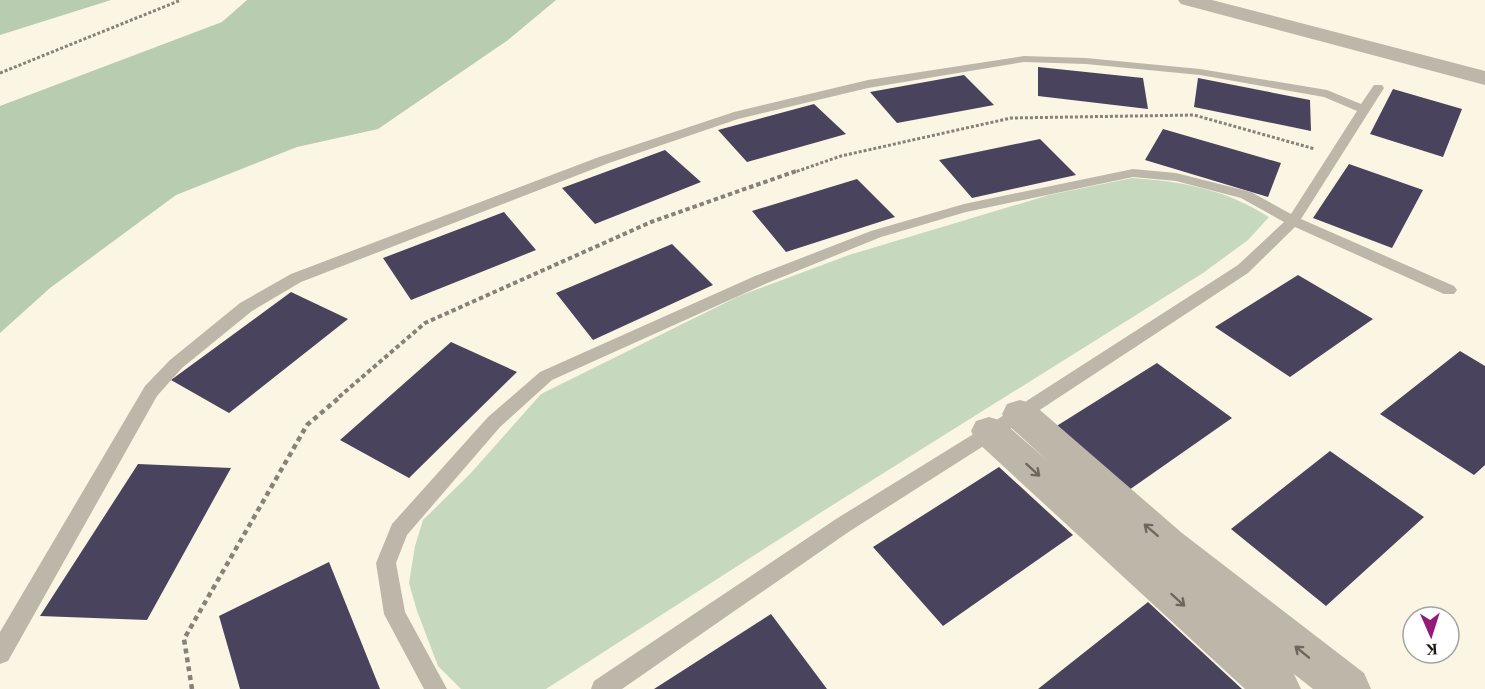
<svg xmlns="http://www.w3.org/2000/svg" width="1485" height="689" font-family="Spectral,serif">
	<style>
		.green { fill: #c6d9be }
		.forest { fill: #b8ccaf }
		.building { fill: #49435d }
		.lines { fill: none; stroke-linecap: round; stroke-linejoin: round }
		.path-far2 { stroke: #878277; stroke-width: 3; stroke-dasharray: 3 2; stroke-linecap: butt }
		.path-far1 { stroke: #878277; stroke-width: 4; stroke-dasharray: 4.5 3; stroke-linecap: butt }
		.path { stroke: #878277; stroke-width: 4.5; stroke-dasharray: 5 4; stroke-linecap: butt }
		.lane { fill: #bdb7a9; fill-rule: evenodd }
		.street { fill: #bdb7a9; fill-rule: evenodd }
		.oneway { stroke: #6c685e }
	</style>
	<rect width="100%" height="100%" fill="#fbf5e3"/>
	<path class="green" d="M1132,178C1182,181 1227,190 1269,217L1248,240L1203,273L831,506L546,689H461L438,666L417,611L409,583L415,546L423,520L470,474L541,394L739,296L849,255L1049,195Z"/>
	<path class="forest" d="M0,0H111L0,35Z
		M247,0H556L508,40L378,129L297,147L176,195L50,288L0,333V106L222,22Z"/>
	<path class="building" d="M1038,67L1143,78L1148,109L1038,96Z
		M964,75L994,105L897,123L870,92Z
		M1198,78L1310,100L1311,131L1194,107Z
		M1393,89L1462,109L1443,157L1370,134Z
		M814,104L846,134L747,162L718,130Z
		M1163,129L1281,163L1268,197L1145,160Z
		M1040,139L1076,175L972,198L939,160Z
		M665,150L701,182L595,224L562,188Z
		M1349,164L1423,190L1392,248L1313,218Z
		M857,179L895,217L786,252L752,211Z
		M504,212L536,250L411,300L383,258Z
		M672,244L713,285L593,340L556,293Z
		M1298,275L1373,319L1290,377L1215,327Z
		M291,292L348,319L229,413L171,380Z
		M451,342L517,372L409,478L340,440Z
		M1460,351L1485,366V465L1474,475L1380,414Z
		M1157,363L1232,418L1129,490L1055,427Z
		M1330,451L1424,517L1326,606L1231,529Z
		M138,464L231,468L147,620L40,616Z
		M999,467L1073,535L943,626L873,547Z
		M329,562L380,689H240L219,616Z
		M1148,602L1242,689H1038Z
		M771,614L827,689H654Z"/>
	<g class="lines">
		<path class="path-far2" d="M0,73L181,0
			M792,173L841,156L1011,118L1194,115L1315,149"/>
		<path class="path-far1" d="M339,397L425,323L651,222L796,171"/>
		<path class="path" d="M192,689L184,639L307,425L341,396"/>
		<path class="lane" d="M1024,56L1086,58L1200,69L1327,90L1361,104L1374,85H1382L1384,88L1301,219L1454,286L1457,290L1454,294H1444L1295,227L1248,273L1026,419L850,531L622,689H591L594,681L836,519L1014,409L1238,265L1284,222L1241,198L1176,181L1133,177L966,212L881,237L765,284L552,380L500,427L407,535L396,563L405,612L447,689H424L384,614L376,563L392,524L488,417L540,372L755,276L871,231L964,204L1133,169L1176,173L1251,192L1291,214L1357,111L1324,97L1200,75L1086,64L1024,62L868,88L738,119L609,163L301,282L252,311L182,368L157,396L8,661L0,664V632L145,386L170,360L240,303L291,274L599,157L734,112L868,80Z"/>
		<path class="street" d="M1178,0H1212L1485,71V85L1181,4Z
			M1020,400L1033,404L1182,533L1364,673L1371,689H1313L1294,674L1301,689H1245L976,441L971,431L976,421L989,417L1002,421L1048,461L1007,424L1002,414L1007,404Z"/>
	</g>
	<defs><path id="oneway-shaft" d="M-6 0H5M1.5-3L5.5 0L1.5 3" fill="none" stroke-width="1.6" stroke-linecap="round" stroke-linejoin="round" transform="scale(1.5)"/></defs>
	<g class="oneway">
		<use href="#oneway-shaft" transform="translate(1033 470) rotate(42)"/>
		<use href="#oneway-shaft" transform="translate(1151 530) rotate(-139)"/>
		<use href="#oneway-shaft" transform="translate(1178 600) rotate(42)"/>
		<use href="#oneway-shaft" transform="translate(1302 652) rotate(-141)"/>
	</g>
	<g transform="translate(1431 635) rotate(177)"><circle r="28" fill="#ffffff" stroke="#a4a3a0" stroke-width="1.5"/>
	<path d="M0-4.5L10 22L0 15L-10 22Z" fill="#931b78"/>
	<text y="-9" font-size="16" font-weight="bold" text-anchor="middle" fill="#1b1812">K</text>
	</g>
</svg>
